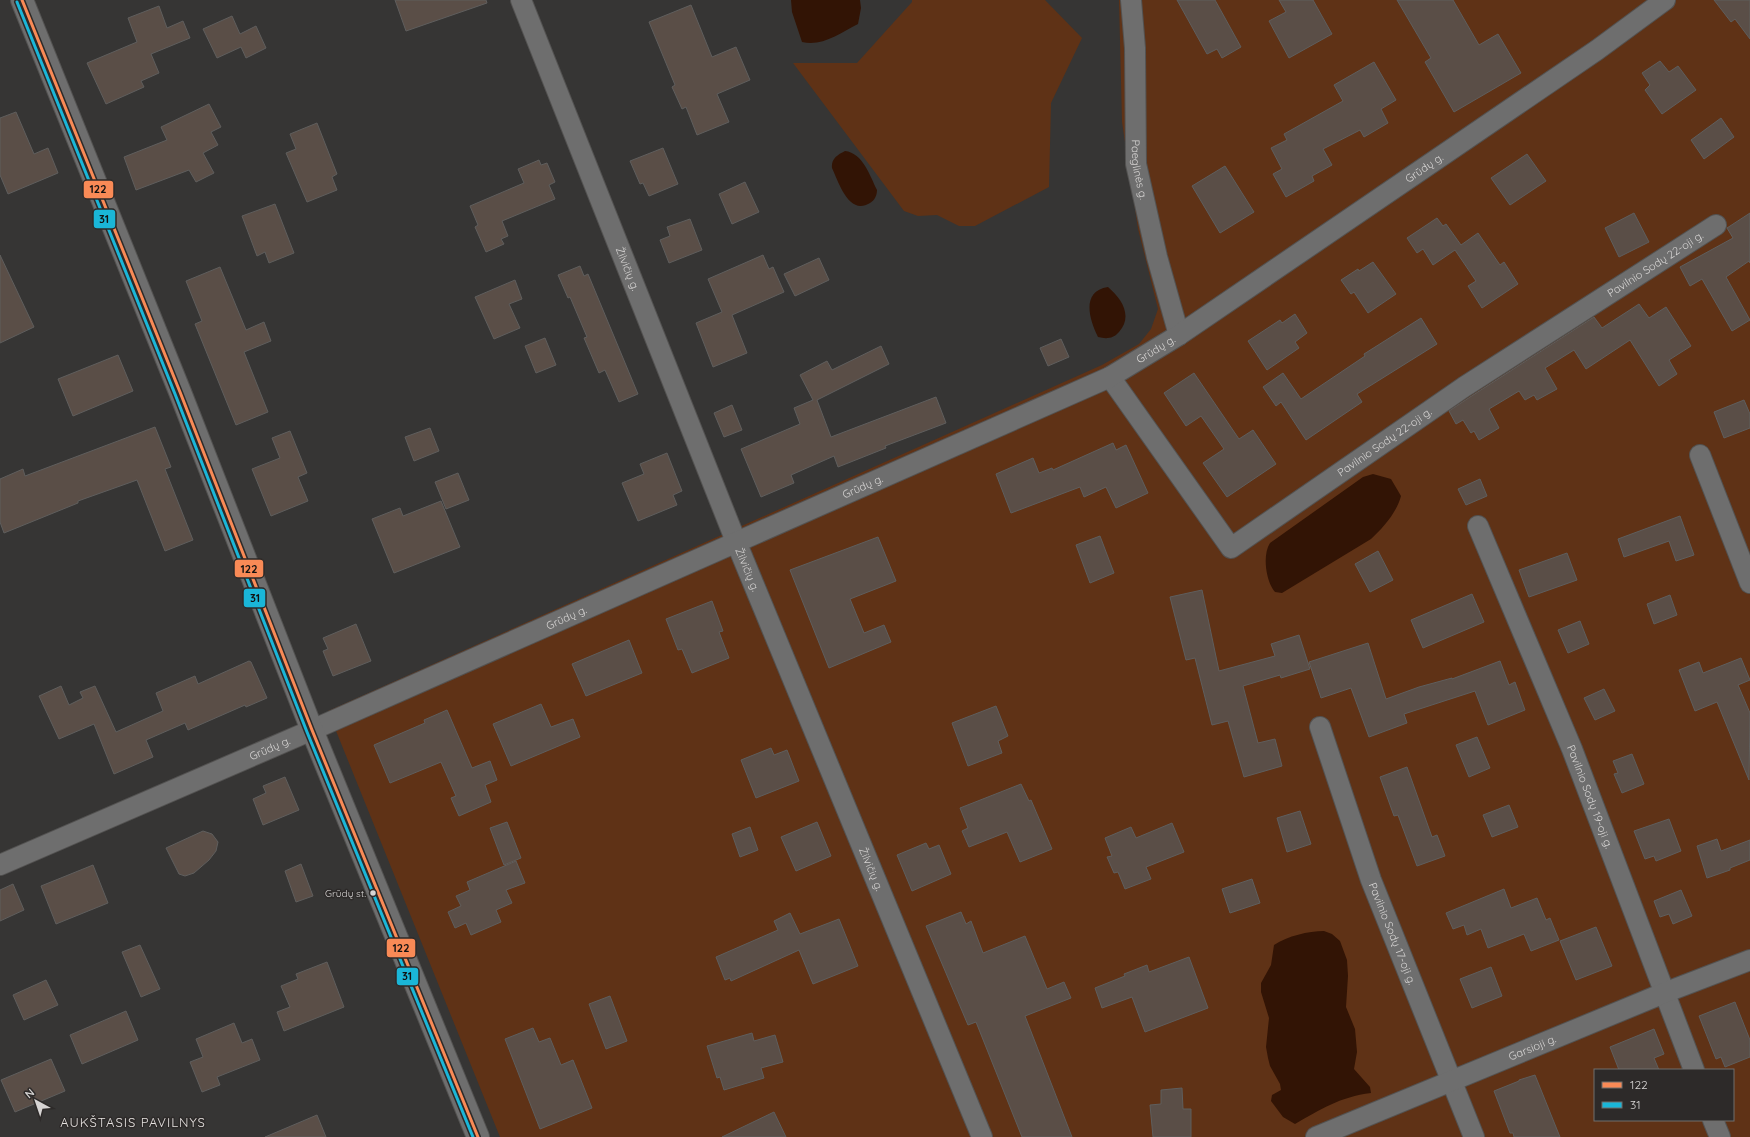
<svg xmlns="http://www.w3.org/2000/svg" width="1750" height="1137" font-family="Quicksand,sans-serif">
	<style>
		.green { fill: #5f3216; fill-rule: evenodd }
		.water { fill: #321405 }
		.building { fill: #5a4e47; stroke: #5f5e5d }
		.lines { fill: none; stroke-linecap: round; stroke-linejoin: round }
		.minor-casing { stroke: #535251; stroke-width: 22 }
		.tertiary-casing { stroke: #535251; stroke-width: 24 }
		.minor { stroke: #6e6e6e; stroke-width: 20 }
		.tertiary { stroke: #6e6e6e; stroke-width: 22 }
		.bus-1-casing { stroke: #2d2a29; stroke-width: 6 }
		.bus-2-casing { stroke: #2d2a29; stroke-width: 6 }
		.bus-1 { stroke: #f98a56; stroke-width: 3 }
		.bus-2 { stroke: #1ab6d8; stroke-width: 3 }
		.bus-dot { fill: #d6d4d3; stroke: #2d2a29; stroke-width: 1.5 }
		.labels { text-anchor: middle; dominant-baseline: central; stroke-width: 3; stroke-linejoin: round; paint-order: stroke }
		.bus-label { font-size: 10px; fill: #d6d4d3; stroke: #2d2a29; text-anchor: end }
		.street-label { font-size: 11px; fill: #d6d4d3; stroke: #2d2a29 }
		.quarter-label { font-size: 13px; letter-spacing: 1px; fill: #e6e2e0; stroke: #2d2a29 }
		.line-badge { stroke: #2d2a29; stroke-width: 1.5 }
		.pale-badge-label { font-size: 11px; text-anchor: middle; font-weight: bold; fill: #111 }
	</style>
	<rect width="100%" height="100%" fill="#363534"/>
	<path class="green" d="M912,0H1045L1082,38L1051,103L1049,187L975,226H959L937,215L918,216L904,211L793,63H857L912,2Z
		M1119,0H1750V1137H500L328,711L1102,365L1139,344L1151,329L1158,309L1138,229L1122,122ZM1595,1070H1733V1120H1595Z"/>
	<path class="water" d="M791,0H860L861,8L858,24C840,33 822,47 802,42L792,12Z
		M845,151C863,153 870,176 877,190C877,195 875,200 870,203C849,216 839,183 832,168C831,159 837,155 845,151Z
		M1108,287C1122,299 1133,316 1119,332C1113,339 1106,339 1098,337C1089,319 1081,291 1108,287Z
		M1373,474L1391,479L1401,496C1397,512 1383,528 1371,539L1282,593L1275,592C1266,582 1262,555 1270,543L1363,477Z
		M1324,931L1332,934L1340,941L1347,960L1348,976L1346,1007L1355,1029L1357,1052L1354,1069L1370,1087L1371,1093C1340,1097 1321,1109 1295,1124L1283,1117L1271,1101L1272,1095L1281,1090L1280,1084L1270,1066L1268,1058L1266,1047L1269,1018L1261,992V983L1271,965L1274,945C1288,936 1308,931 1324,931Z"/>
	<path class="building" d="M395,0H486L487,3L406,31Z
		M1177,0H1215L1241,47L1222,58L1217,49L1207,54Z
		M1279,0H1313L1332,34L1289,58L1269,21L1286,12Z
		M1397,0H1453L1479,45L1498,34L1521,73L1454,112L1425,62L1431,58Z
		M1714,0H1750V39L1735,19L1731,22Z
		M691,5L712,57L736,47L750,80L717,94L729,122L697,135L686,107L682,109L672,87L675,85L649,22Z
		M159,6L167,28L183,21L190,38L151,54L159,73L141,81L144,87L106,104L87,63L137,42L128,18Z
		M232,16L240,34L256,26L266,48L246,58L241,47L217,58L203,29Z
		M1660,61L1669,72L1678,66L1696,90L1662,114L1645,90L1650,85L1642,73Z
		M1374,62L1396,100L1381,109L1388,123L1364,137L1360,130L1323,149L1332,165L1312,176L1314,181L1286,197L1273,174L1282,169L1271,148L1287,140L1284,134L1343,101L1334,85Z
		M209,104L221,127L211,132L218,145L203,153L214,173L196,182L189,170L136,190L124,157L167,140L161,127Z
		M16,112L34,154L48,148L58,173L8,194L0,175V118Z
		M1721,118L1734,137L1704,159L1691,140Z
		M317,123L337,174L332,177L337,190L307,202L286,153L296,149L290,134Z
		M663,148L678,184L649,196L643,183L640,184L630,161Z
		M1527,154L1546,181L1510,205L1491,178Z
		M539,160L541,165L547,163L555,182L549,185L555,199L502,221L508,236L501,239L504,244L486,252L475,227L478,225L470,206L524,183L518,169Z
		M1225,166L1254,212L1220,233L1192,186Z
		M745,182L759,212L732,224L719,194Z
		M275,204L294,253L269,263L265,252L257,256L242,216Z
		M1634,213L1649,242L1619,257L1605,228Z
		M1750,213V263L1749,261L1726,277L1750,320L1732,331L1702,279L1690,286L1680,267L1733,238L1727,228Z
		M1437,218L1443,226L1446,224L1461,245L1478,233L1500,265L1504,262L1518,284L1482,308L1468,286L1476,281L1455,250L1433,265L1423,249L1417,253L1407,238Z
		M690,219L702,250L669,263L660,240L670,236L667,227Z
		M0,255L34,327L0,343Z
		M763,255L769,269L773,267L784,292L732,315L747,353L713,367L696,323L722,312L708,279Z
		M819,258L829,280L795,296L784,274Z
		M1373,262L1396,294L1368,313L1354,292L1351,294L1341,280L1358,269L1359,271Z
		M580,266L584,276L588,274L638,394L619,402L605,370L599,373L584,338L587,337L570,297L568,298L558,275Z
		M220,267L246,330L264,322L271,341L244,352L268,412L236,425L195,324L202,321L186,281Z
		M515,280L522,299L509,304L520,328L494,339L475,297Z
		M1639,304L1649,318L1666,307L1691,346L1669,360L1677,374L1659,386L1630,340L1586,369L1574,350L1545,368L1557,389L1537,400L1534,395L1525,400L1519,391L1489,409L1499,428L1479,440L1474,431L1471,433L1463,420L1456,424L1449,411L1470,397L1594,317L1602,328Z
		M1295,314L1307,333L1295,342L1299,348L1267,370L1248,341L1280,320L1282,323Z
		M1421,318L1437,344L1357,394L1362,402L1306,440L1281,402L1276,406L1263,387L1283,373L1301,399L1365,356L1364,354Z
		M545,338L556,365L536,373L525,346Z
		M1061,339L1069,357L1048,366L1040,348Z
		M881,346L889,364L817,400L831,437L936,397L946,423L885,446L886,448L838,467L834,456L791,475L794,483L761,497L741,449L800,424L794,408L813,400L800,375L827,361L832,370Z
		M118,355L133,391L73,416L58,379Z
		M1194,373L1239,439L1253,430L1276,464L1227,497L1203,463L1224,449L1201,416L1186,426L1164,393Z
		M1744,400L1750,414V428L1724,438L1714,412Z
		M732,405L742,430L724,437L714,413Z
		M155,427L171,467L165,469L193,540L165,551L137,480L78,501V503L4,533L0,522V479L23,469L25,476Z
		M430,428L439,451L414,461L405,437Z
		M290,431L307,473L298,477L308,501L271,516L252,469L280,458L272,438Z
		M1113,443L1116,450L1126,445L1148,493L1116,508L1106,487L1084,497L1080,487L1011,513L996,474L1033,458L1039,473L1052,468L1053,470Z
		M667,453L682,491L673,495L677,505L638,521L622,483L644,474L640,464Z
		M458,473L469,500L446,509L435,482Z
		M1480,479L1487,496L1466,505L1458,489Z
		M441,501L460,547L394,573L372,519L400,508L403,516Z
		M1680,516L1694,555L1676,561L1669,541L1624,557L1618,539Z
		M1100,536L1114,573L1090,583L1076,545Z
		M878,537L896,581L850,599L864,633L884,625L891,642L829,668L790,570Z
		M1378,551L1393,580L1370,592L1355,564Z
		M1567,553L1577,580L1529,597L1519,570Z
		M1202,590L1219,671L1275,656L1271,644L1299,635L1310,669L1281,678L1280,675L1243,686L1258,743L1275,739L1282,766L1244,777L1228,721L1212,725L1195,658L1186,660L1170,597Z
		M1472,594L1484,622L1423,648L1411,620Z
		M1670,595L1677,615L1654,624L1647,604Z
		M712,601L723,631L719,632L729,658L692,673L682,649L678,650L666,619Z
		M1580,621L1589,644L1568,653L1558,630Z
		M356,624L371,661L333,676L323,651L328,649L323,638Z
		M629,640L642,673L586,696L572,664Z
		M1368,643L1386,699L1419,687L1452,678V679L1500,661L1509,685L1515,682L1525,710L1488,725L1475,691L1404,714L1407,723L1369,737L1351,688L1321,698L1309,662Z
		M1741,658L1750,680L1738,685L1750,713L1749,780L1717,702L1695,711L1679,670L1699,662L1703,673Z
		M249,661L251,662L267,698L246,707L245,705L188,730L185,723L146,740L153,757L114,774L94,724L59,739L39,696L61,686L69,705L83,698L80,692L95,686L116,732L163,711L156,693L195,676L198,684Z
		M1604,689L1615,711L1595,720L1584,698Z
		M541,704L551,727L573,719L580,737L511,766L493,724Z
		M996,706L1008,736L998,741L1002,753L968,766L952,723Z
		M447,710L472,768L490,761L497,780L485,785L491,802L459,816L451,798L456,796L441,762L390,783L374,745L425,723L424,720Z
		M1477,737L1490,768L1469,777L1456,745Z
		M771,748L774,755L787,750L799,781L756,798L741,760Z
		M1632,754L1644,784L1622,793L1614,774L1618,773L1613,761Z
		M1407,767L1432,837L1437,835L1445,856L1417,866L1398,815L1394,816L1380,777Z
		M285,777L299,810L263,825L253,799L266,793L263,786Z
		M1021,784L1029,801L1031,800L1052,849L1020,862L1007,832L969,847L962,831L968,828L960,808Z
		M1509,805L1518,827L1492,837L1483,815Z
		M1300,811L1311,844L1287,852L1277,818Z
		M1669,819L1681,851L1656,861L1654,856L1645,859L1634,831Z
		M507,822L521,858L504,865L490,828Z
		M817,822L831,856L796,871L781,837Z
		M1172,823L1184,852L1146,867L1151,879L1125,889L1118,872L1114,873L1107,857L1112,856L1105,838L1131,827L1136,838Z
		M750,827L758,850L740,857L732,834Z
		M203,831L212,834L218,842L216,851L209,860L194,873L185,876L179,874L166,848Z
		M1717,839L1721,851L1750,840V860L1730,868V870L1707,878L1697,846Z
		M926,843L929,849L939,845L951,874L912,891L897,855Z
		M516,861L525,883L506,890L512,903L496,910L501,922L471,935L466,923L455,928L448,912L461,906L456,896L470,890L467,882Z
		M301,864L313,896L296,902L285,871Z
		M93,865L108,903L56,924L41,886Z
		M1252,879L1260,903L1230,913L1222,889Z
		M13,884L24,910L0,921V890Z
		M1504,889L1511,908L1537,898L1546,920L1550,918L1559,940L1531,951L1524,934L1488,948L1481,929L1467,935L1464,925L1453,929L1446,913Z
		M1681,890L1692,916L1673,924L1669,914L1660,917L1654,901Z
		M961,912L966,924L971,921L983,953L1025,936L1047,989L1064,982L1071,998L1025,1016L1072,1137H1022L976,1022L968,1025L926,926Z
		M790,913L800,934L839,919L858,966L813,984L799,950L731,981L730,978L725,980L716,957L778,930L774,921Z
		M1596,927L1612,966L1576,980L1560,941Z
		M140,945L160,989L141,997L122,952Z
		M1189,957L1208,1008L1145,1032L1132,997L1102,1008L1095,988L1125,976L1124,974L1147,965L1149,972Z
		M327,962L344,1007L284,1031L277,1012L290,1007L281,986L298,979L296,974Z
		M1491,967L1502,996L1472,1008L1460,979Z
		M46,980L58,1005L24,1020L13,995Z
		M610,996L627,1041L606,1049L589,1004Z
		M1735,1002L1750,1040V1057L1725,1067L1721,1057L1716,1059L1699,1016Z
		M126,1011L138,1040L82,1064L70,1035Z
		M234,1023L242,1043L252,1039L260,1060L217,1077L220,1085L202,1092L190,1062L203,1057L196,1039Z
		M533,1028L539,1042L550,1038L561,1065L573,1060L592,1108L540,1129L505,1039Z
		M1654,1029L1664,1054L1654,1058L1659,1070H1619L1610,1047Z
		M752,1033L754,1041L775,1035L783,1062L761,1068L764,1078L724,1090L720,1077L717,1078L707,1046Z
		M51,1059L65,1091L15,1112L1,1080Z
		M1535,1075L1560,1137H1514L1513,1133H1510L1494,1091L1519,1081V1080Z
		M1182,1088L1183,1109H1191V1137H1153L1150,1105L1161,1104V1090Z
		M774,1112L786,1137H722Z
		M317,1115L326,1137H265Z"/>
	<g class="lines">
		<defs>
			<g id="minor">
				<path id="s1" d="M521,0L737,544L982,1137"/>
				<path id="s2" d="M1131,0L1135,48L1136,164L1157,257L1179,335"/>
				<path id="s3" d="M1110,377L1231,548L1464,387L1716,225"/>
				<path d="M1700,455L1750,583"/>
				<path id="s4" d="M1478,526L1572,749L1694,1070"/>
				<path id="s5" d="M1320,727L1371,880L1474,1137"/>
				<path id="s6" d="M0,865L312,730L1110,377L1179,335L1597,50L1665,0"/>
				<path d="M1713,1120L1720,1137"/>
				<path id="s7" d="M1316,1137L1664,993L1750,960"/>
			</g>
			<path id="tertiary" d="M22,0L180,392L312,730L478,1137"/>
		</defs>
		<use href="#minor" class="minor-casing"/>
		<use href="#tertiary" class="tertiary-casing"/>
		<use href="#minor" class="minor"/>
		<use href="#tertiary" class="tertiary"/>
		<defs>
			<path id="bus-1" d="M22,0L180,392L312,730L478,1137"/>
			<path id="bus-2" d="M17,2L175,394L307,732L473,1137"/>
		</defs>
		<use href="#bus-1" class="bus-1-casing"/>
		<use href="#bus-2" class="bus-2-casing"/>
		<use href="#bus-1" class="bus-1"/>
		<use href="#bus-2" class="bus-2"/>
	</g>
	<circle class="bus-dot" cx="373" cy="893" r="3.5"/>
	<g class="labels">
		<g class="bus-label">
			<text x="366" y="893">Grūdų st.</text>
		</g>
		<g class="street-label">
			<text stroke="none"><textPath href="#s6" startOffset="1590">Grūdų g.</textPath></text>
			<text stroke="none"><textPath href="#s2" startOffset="170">Paeglinės g.</textPath></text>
			<text stroke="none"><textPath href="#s3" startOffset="720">Pavilnio Sodų 22-oji g.</textPath></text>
			<text stroke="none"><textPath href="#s1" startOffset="289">Žilvičių g.</textPath></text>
			<text stroke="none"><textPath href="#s6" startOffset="1266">Grūdų g.</textPath></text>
			<text stroke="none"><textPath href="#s3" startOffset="396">Pavilnio Sodų 22-oji g.</textPath></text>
			<text stroke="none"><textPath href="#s6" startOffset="942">Grūdų g.</textPath></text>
			<text stroke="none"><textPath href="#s1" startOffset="613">Žilvičių g.</textPath></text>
			<text stroke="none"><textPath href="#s6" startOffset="618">Grūdų g.</textPath></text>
			<text stroke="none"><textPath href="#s6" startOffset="294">Grūdų g.</textPath></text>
			<text stroke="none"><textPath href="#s4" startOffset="293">Pavilnio Sodų 19-oji g.</textPath></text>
			<text stroke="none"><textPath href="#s1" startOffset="937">Žilvičių g.</textPath></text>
			<text stroke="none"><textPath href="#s5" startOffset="219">Pavilnio Sodų 17-oji g.</textPath></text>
			<text stroke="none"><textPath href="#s7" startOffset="234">Garsioji g.</textPath></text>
		</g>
		<g class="quarter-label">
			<text x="133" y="1122">AUKŠTASIS PAVILNYS</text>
		</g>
	</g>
	<g class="line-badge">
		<rect x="83" y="180" width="31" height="19" rx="4" fill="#f98a56"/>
		<rect x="93" y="209" width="23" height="20" rx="4" fill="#1ab6d8"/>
		<rect x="234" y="559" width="30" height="19" rx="4" fill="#f98a56"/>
		<rect x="243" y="588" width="23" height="20" rx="4" fill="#1ab6d8"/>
		<rect x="386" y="938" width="30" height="20" rx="4" fill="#f98a56"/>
		<rect x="396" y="967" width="23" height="19" rx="4" fill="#1ab6d8"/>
	</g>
	<g class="pale-badge-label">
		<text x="98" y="193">122</text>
		<text x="104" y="223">31</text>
		<text x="249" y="573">122</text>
		<text x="255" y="602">31</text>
		<text x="401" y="952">122</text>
		<text x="407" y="980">31</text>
	</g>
	<rect x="1594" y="1069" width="140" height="52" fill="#2d2a29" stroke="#716e6d"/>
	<rect x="1602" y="1082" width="20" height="6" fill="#f98a56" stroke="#716e6d"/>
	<text x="1630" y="1089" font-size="12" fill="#d6d4d3">122</text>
	<rect x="1602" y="1102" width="20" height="6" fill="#1ab6d8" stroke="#716e6d"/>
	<text x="1630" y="1109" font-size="12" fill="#d6d4d3">31</text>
	<g transform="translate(36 1101) rotate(320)" stroke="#2d2a29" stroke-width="3" paint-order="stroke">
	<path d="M0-3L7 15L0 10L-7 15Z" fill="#d6d4d3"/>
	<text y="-6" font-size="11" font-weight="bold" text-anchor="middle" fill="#d6d4d3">N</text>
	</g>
</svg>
